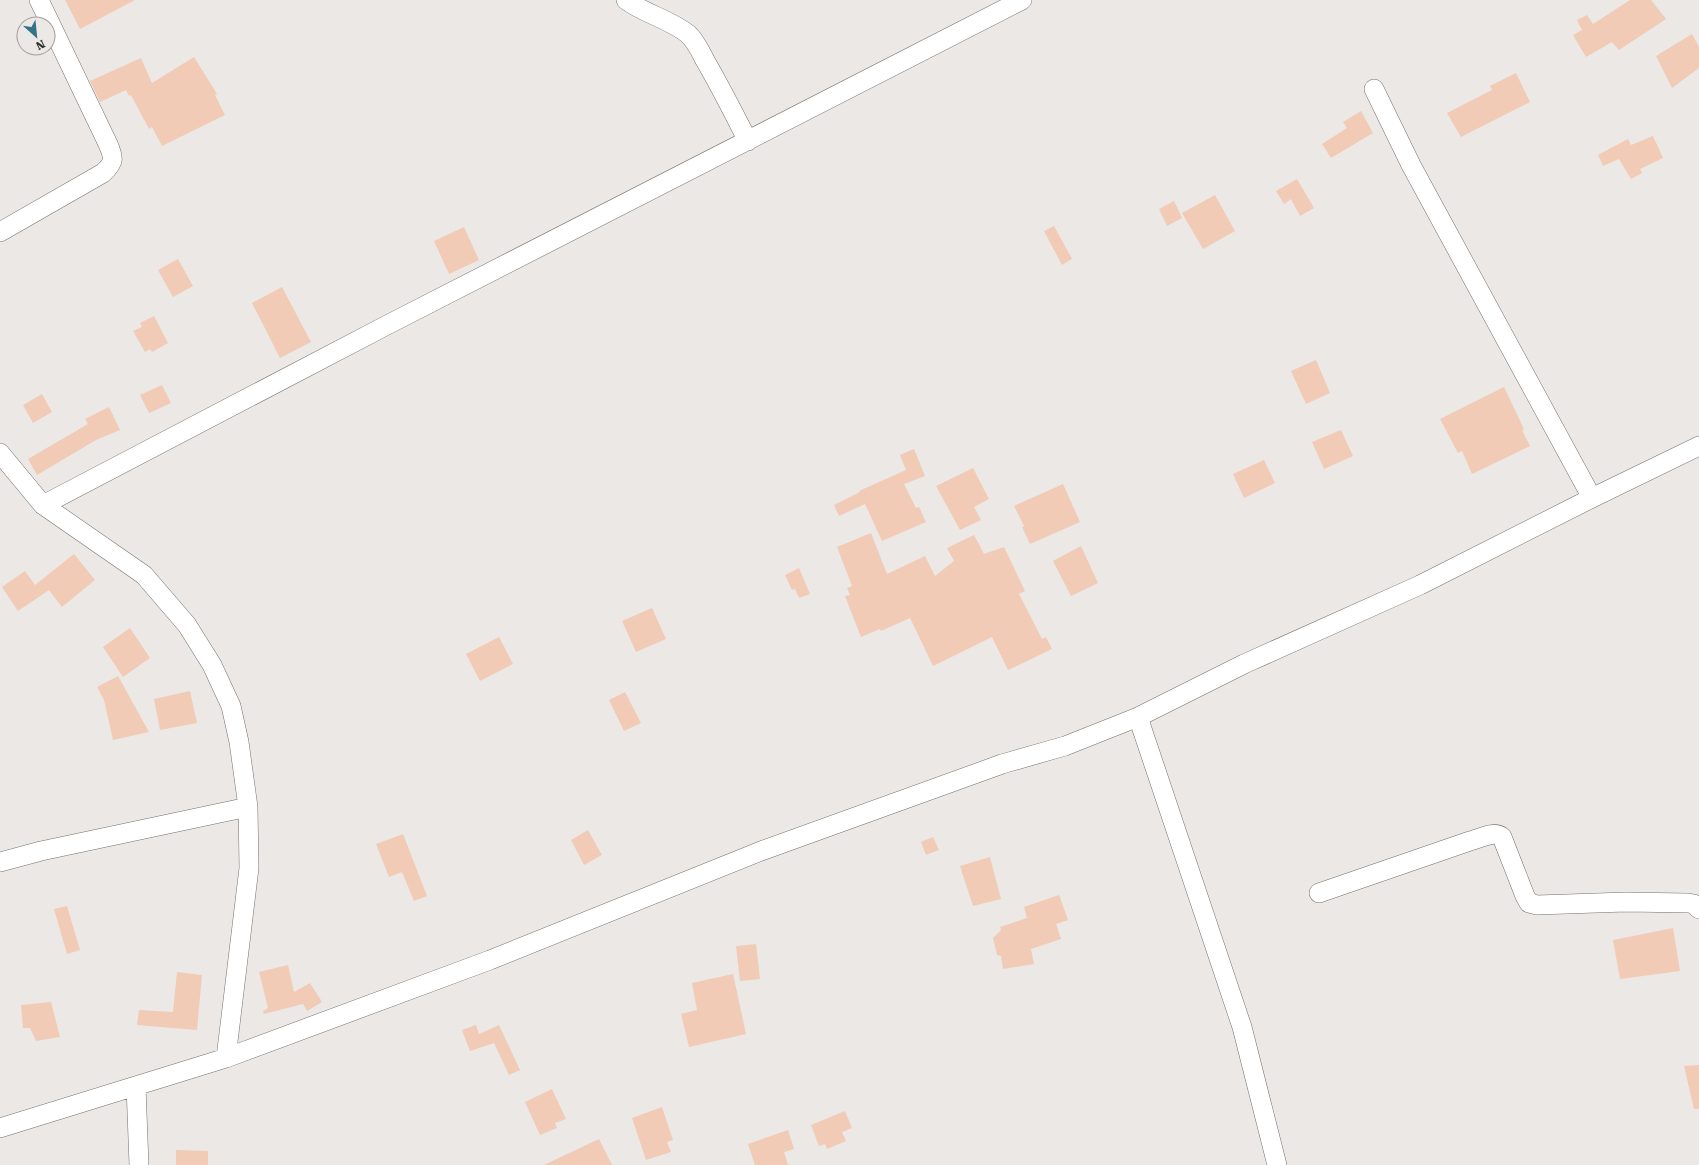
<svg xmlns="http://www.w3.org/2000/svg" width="1699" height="1165" font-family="'Roboto Serif',serif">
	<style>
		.building { fill: #f1cbb6 }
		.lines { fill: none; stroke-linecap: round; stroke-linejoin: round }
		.minor-casing { stroke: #74716e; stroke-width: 20 }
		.minor { stroke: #fff; stroke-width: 19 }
	</style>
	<rect width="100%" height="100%" fill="#ebe8e5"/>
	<path class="building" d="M65,0H135L80,29Z
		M1630,0H1651L1666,19L1619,50L1612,42L1586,57L1573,35L1582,30L1577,20L1587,15L1593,24Z
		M1692,34L1699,47V68L1672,88L1656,56Z
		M194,57L217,94L215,95L225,115L162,146L152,127L149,129L131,95L129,96L126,90L100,102L90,81L141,58L152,83Z
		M1516,73L1530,102L1461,137L1447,113L1492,90L1490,86Z
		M1361,111L1373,133L1331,158L1322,144L1347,128L1343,122Z
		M1653,136L1663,158L1640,169L1642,173L1631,179L1619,159L1603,166L1598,155L1628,139L1631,145Z
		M1297,179L1314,208L1300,216L1291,199L1284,204L1276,191Z
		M1215,195L1235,231L1203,249L1182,213Z
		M1174,201L1182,218L1167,226L1159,209Z
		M1054,226L1072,259L1062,265L1044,231Z
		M464,227L479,260L449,274L434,241Z
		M178,259L193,286L173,297L158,270Z
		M282,287L311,342L280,358L252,303Z
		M154,316L168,343L152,352L150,349L145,352L133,331L142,327L140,323Z
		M1316,360L1330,393L1306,404L1291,371Z
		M162,385L171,403L149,413L140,395Z
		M1504,387L1524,429L1522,430L1530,446L1472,474L1462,451L1458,453L1440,419Z
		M42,394L52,412L33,423L23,405Z
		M109,407L120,430L96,440L37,475L28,459L88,424L85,419Z
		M1341,430L1353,456L1324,469L1312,442Z
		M914,449L925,476L904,484L916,508L919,507L926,522L882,541L865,504L839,516L834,505L860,492L859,491L906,470L900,455Z
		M1264,460L1275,483L1244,498L1233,474Z
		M973,468L989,499L974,507L981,520L960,530L936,486Z
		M1063,484L1080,522L1030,544L1022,527L1024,526L1014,506Z
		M871,533L887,574L925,556L935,576L954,561L947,548L974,535L984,554L1004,547L1025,591L1019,594L1042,639L1046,637L1052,649L1008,670L992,637L933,666L910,618L881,631L880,629L861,637L845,596L850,595L847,588L852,586L837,547Z
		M1081,546L1098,583L1071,596L1053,561Z
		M74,554L95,580L62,607L49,590L18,611L2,587L25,571L35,585Z
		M799,568L810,594L799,598L795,589L792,590L785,575Z
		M652,608L666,639L636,652L622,621Z
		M130,628L150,658L123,677L103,647Z
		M499,637L513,664L480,681L466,654Z
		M118,676L149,732L113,740L104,700L97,687Z
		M190,691L197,723L160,730L154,699Z
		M625,692L641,723L624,731L609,700Z
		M588,830L602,855L584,865L571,840Z
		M403,834L427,896L414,901L402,872L389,877L376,844Z
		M933,837L939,850L926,855L921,842Z
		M990,857L1001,899L973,906L960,866Z
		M1059,895L1068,920L1056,924L1061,939L1031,949L1034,964L1003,969L1001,956L997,955L993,938L1001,930L1000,927L1027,918L1024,907Z
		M67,906L80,950L67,954L54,909Z
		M1673,928L1680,971L1620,979L1613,940Z
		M756,944L760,979L740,981L736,946Z
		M288,965L294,992L310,983L322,1002L307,1011L303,1004L264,1014L263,1011L268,1008L259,972Z
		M177,972L202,975L197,1030L137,1025L139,1010L173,1012Z
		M733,974L746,1034L689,1047L681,1014L697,1010L692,983Z
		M51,1002L60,1037L36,1041L30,1028H23L21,1005Z
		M476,1025L479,1034L499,1025L520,1070L509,1075L494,1043L470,1051L462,1030Z
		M1699,1065V1109H1694L1684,1066Z
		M552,1089L566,1119L555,1123L557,1128L540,1135L525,1102Z
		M662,1107L673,1140L667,1142L671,1152L646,1160L632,1118Z
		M845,1111L852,1128L842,1132L846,1141L827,1149L825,1144L819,1146L811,1125Z
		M788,1130L794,1149L784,1152L788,1165H755L748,1144Z
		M599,1139L612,1165H544Z
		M176,1150L208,1151V1165H176Z"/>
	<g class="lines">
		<defs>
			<path id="minor" d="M626,0C645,14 669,19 688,34C696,41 701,53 706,62C721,88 734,114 748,141
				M1374,89L1411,165L1592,498
				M0,232L103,173C115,162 114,158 108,144L39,0
				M0,453L43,505L144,575L187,625L212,665L231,706L239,742L248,807L249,868L226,1058
				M43,505L389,324L1022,0
				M1138,717L1242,1027L1277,1165
				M0,862L41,851L248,807
				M1319,893L1470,841C1479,839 1494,830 1502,837L1525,896L1529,903L1537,905L1626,902L1688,903L1694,904L1699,909
				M136,1086L139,1165
				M0,1128L226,1058L490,960L761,851L1002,764L1065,746L1138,717L1244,664L1420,585L1592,498L1699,446"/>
		</defs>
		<use href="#minor" class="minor-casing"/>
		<use href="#minor" class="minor"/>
	</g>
	<g transform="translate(36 36) rotate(153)"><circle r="19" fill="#ebe8e5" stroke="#9f9d9a"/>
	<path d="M0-3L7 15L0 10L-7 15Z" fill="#337387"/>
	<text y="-6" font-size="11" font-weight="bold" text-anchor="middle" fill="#2d2c2a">N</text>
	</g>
</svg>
